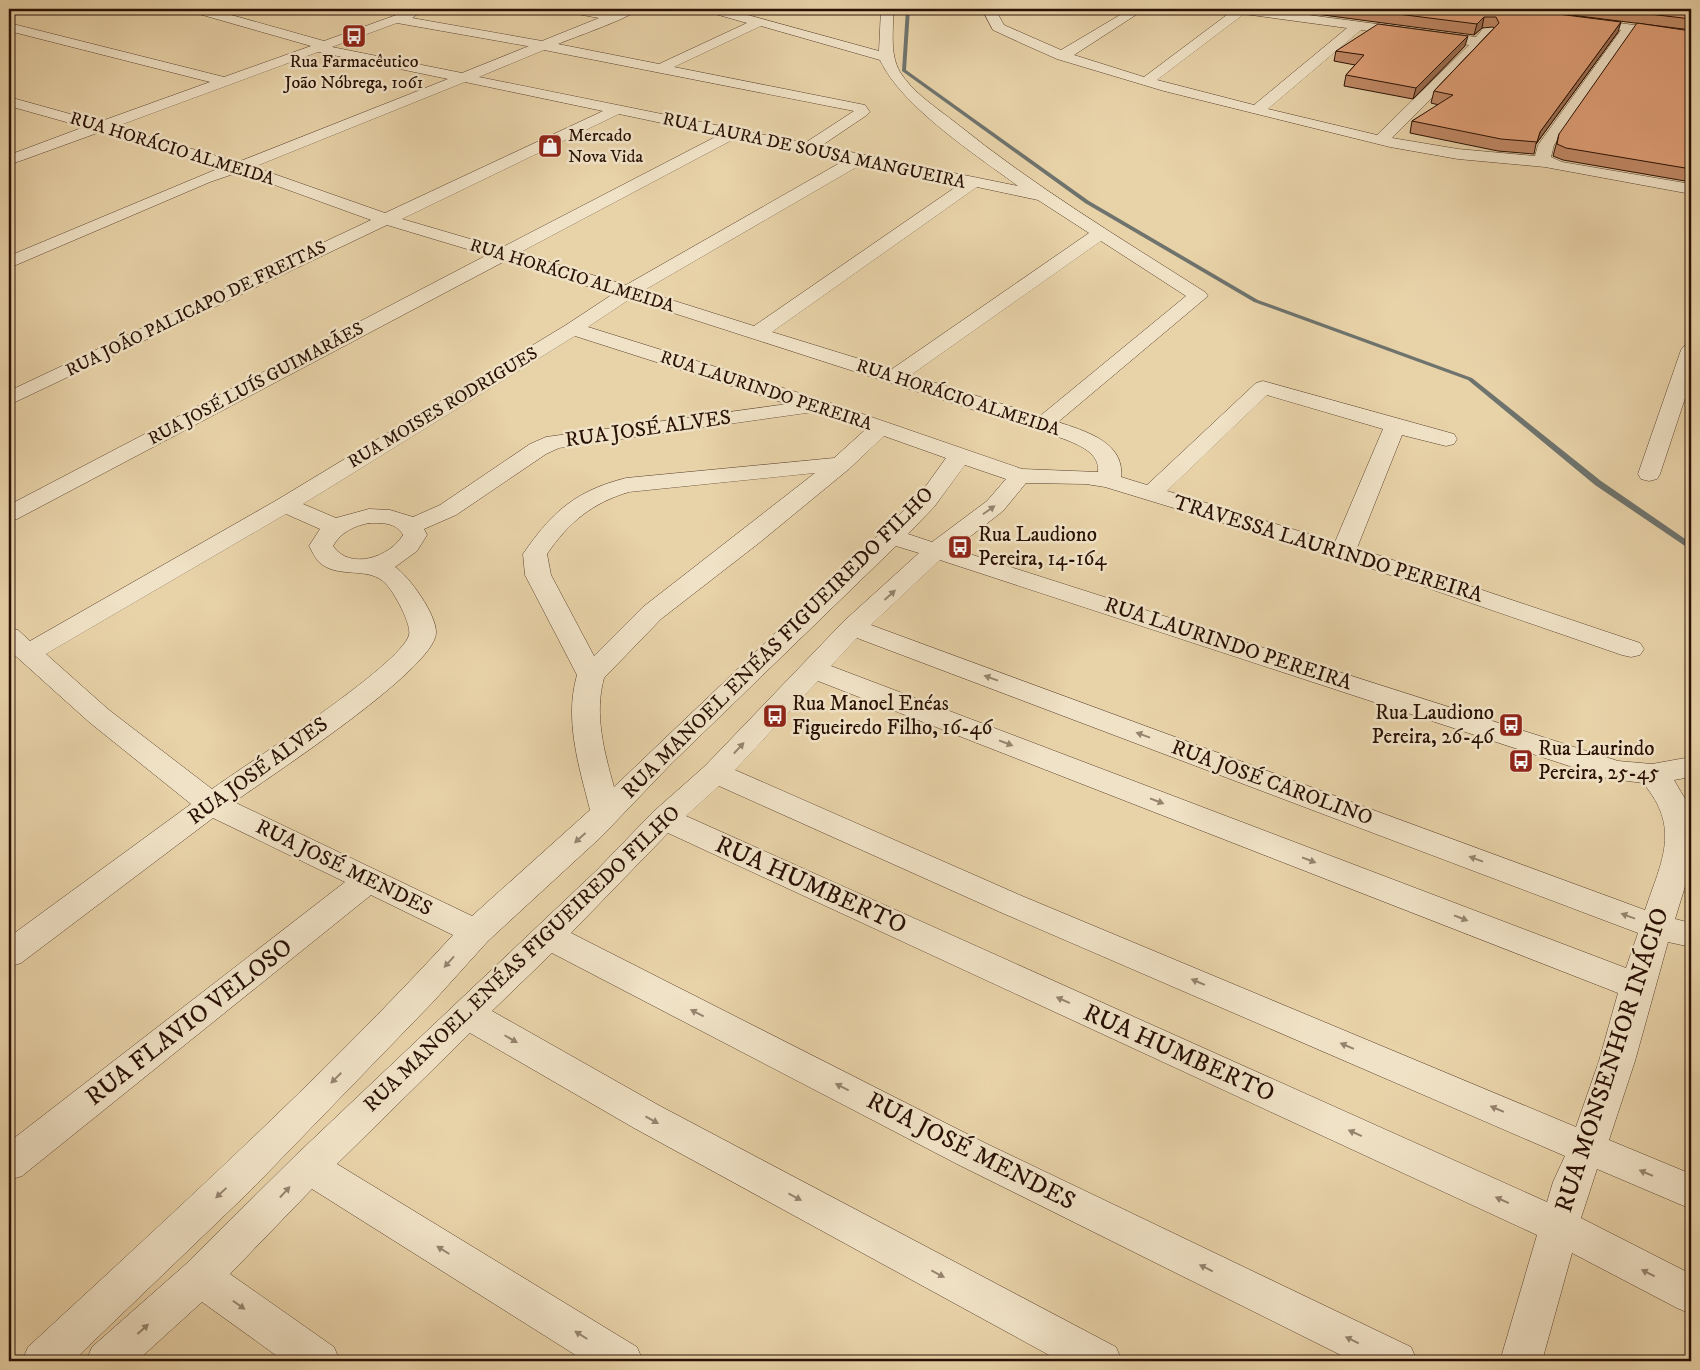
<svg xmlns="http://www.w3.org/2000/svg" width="1700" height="1370" font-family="'IM FELL DW Pica',serif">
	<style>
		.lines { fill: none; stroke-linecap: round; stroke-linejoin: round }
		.stream { fill: #6e736d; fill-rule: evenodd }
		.minor-casing { stroke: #59402d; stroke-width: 1 }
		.minor { fill: #f0e2c6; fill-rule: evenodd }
		.wall { fill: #c18a67; stroke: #291004 }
		.shaded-wall { fill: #9d7054; stroke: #291004 }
		.building { fill: #e0a078; stroke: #291004 }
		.oneway { fill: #96846f }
		.labels { text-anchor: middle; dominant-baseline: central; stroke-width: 5; stroke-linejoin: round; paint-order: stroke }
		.far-poi-label { font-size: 18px; fill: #291004; stroke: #f0e2c6 }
		.far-street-label { font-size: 18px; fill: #291004; stroke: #f0e2c6 }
		.street-label { font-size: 21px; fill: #291004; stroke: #f0e2c6 }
		.poi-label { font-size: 21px; fill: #291004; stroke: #f0e2c6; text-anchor: start }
		.near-street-label { font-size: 25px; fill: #291004; stroke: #f0e2c6 }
	</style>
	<rect width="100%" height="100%" fill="#e8d2a8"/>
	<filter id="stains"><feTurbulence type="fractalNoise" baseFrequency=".004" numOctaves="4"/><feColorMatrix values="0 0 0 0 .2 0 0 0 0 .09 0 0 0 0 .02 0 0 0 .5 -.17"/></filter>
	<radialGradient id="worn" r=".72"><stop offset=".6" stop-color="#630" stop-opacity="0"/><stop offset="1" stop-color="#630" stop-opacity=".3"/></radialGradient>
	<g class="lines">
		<path class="stream" d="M906,9H910L906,70L1089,201L1258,300L1472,378L1601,481L1691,543V548H1688L1595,485L1468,380L1254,302L1085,203L902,71Z"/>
		<defs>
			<path id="minor" d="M191,9H210L324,41L413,9L419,13L412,18L542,41L599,18L566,12L565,9H590L612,13L621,9H638C633,17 572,38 558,44L659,64L747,23L708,12L707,9H726L879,51L881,9H893C894,30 889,53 900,72C913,93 937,108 956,123C1034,186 1120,238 1205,292L1208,296L1058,422C1085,431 1125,442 1121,477L1147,485L1256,383L1263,381L1454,434L1457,439L1454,444L1446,446L1402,435L1357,548L1640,643L1644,649L1640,655L1631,657L1622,655L1361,565L1105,487L1086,484L1026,483L1003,511L954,549L1618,761L1652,764L1691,757V777L1674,780L1691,809V867L1675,919L1691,923V947L1668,942L1635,1061L1609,1140L1691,1174V1209L1597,1169L1581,1218L1691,1274V1314L1677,1308L1572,1253L1542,1361H1500L1537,1235L668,833L571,933L983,1142L1411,1347L1417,1361H1353L957,1164L552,953L492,1011L660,1106L1116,1347L1122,1361H1060L634,1128L470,1033L337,1164L637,1347L643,1361H585L312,1189L230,1274L334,1347L340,1361H284L202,1302L137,1361H86L92,1347L186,1264L296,1155L597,870L653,812L705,766L844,621L919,553L896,546L671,764L601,837L488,941L432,1003L251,1190L73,1361H22L28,1347C173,1213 320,1080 453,935L371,895L22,1176L9,1180V1142L345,882L213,818L21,963L9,967V937L191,804L89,722L9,650V628L18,630L30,641L277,500L566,325L613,294L505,261L17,519L9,521V505L487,255L387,225L9,405V391L371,220L239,172L210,182L9,268V256L222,167L100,132L9,165V155L84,127L9,106V97L99,122L210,82L9,31V23L224,77L311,46L192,12ZM397,23L527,46H529L462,73L332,47ZM761,26L880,60C902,107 976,155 1018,186L821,146L867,115L870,112L865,105L674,67ZM544,50L854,111L805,143L479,77ZM318,52L448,79L238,162L115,127ZM465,82L603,111L385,213L254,167ZM619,114L719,135L501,248L402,219ZM736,138L845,160L626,285L519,253ZM862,164L960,184L754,326L643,291ZM977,187L1038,200L1089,233L892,369L772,332ZM1101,241L1186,296L1040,416L911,375ZM630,299L1064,439C1079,445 1100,453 1098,472L1022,469L825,401L588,327ZM575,336L787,404L546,437L530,444L440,505L413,517L390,510L369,509L336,518L303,504ZM1267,395L1383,429L1335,542L1167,491ZM814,412L865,430L834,458L626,478C575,491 552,512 523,554L525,575L577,675C564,720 579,766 590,810L472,916L234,802C269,777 435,669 436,633C437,615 409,576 395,567L417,551L427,535L424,529L456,515L546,454L559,448ZM884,436L946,458L918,497L614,787C604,751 594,714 604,678L661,619L759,543L849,469ZM965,465L1006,479L987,501L932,542L908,534L934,507ZM815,473L643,607L594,656L551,575L547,554C569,522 592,503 629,492ZM286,514L320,529L309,546C312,551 315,558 319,562C338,580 369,565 386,584C394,592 412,625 409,635C401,665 245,765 212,789L109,710L46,654ZM369,523C382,523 396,522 403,535C390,557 350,571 333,546C341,532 354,526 369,523ZM940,560L1606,778L1643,783C1681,828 1662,860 1645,910L871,625ZM857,638L1638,933L1626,968L831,666ZM818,681L1618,993L1599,1061L1576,1127L1022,896L735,770ZM719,786L1000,912L1565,1156L1553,1182L1547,1202L686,816Z
				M982,9H995L1004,25L1061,50L1130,9H1145L1074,55L1144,77L1232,11L1231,9H1263L1476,37L1499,9H1512L1484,45L1392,138L1458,149L1535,156L1538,145L1621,30L1578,24L1576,21L1578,18L1691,32V40L1633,32L1554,145L1551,157L1562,162L1691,184V194L1545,167L1458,159L1390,147L1164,91L1057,59L1021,43L993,30ZM1244,14L1347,28L1254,105L1157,80ZM1361,30L1469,45L1377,135L1268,109Z
				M1691,344V380L1660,474L1657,479L1649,481L1641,479L1638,474L1681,350L1684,346Z"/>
		</defs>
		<use href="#minor" class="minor-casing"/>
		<use href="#minor" class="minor"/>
	</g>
	<path class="wall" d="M1278,9H1518L1618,32L1536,144L1534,154L1498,151L1410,133L1412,121L1439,105L1431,103L1434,91L1494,28L1493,27L1482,28L1474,35Z
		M1523,9H1670L1691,15V30Z
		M1675,9H1691V14Z
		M1691,31V182L1563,160L1553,156L1559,134Z
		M1465,46L1413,99L1344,86L1346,75L1355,65L1334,61L1336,51Z"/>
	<path class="shaded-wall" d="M1484,17L1482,28L1474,35L1477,24Z
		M1621,22L1618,32L1536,144L1540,132Z
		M1468,36L1465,46L1413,99L1416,88Z"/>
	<path class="building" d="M1358,9H1518L1621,22L1540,132L1537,142L1501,139L1412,121L1453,95L1434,91L1499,23L1496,17H1484L1477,24Z
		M1608,9H1670L1691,15V19Z
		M1637,23L1691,31V169L1566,148L1557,144L1559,134Z
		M1378,24L1468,36L1416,88L1346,75L1364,55L1336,51Z"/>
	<defs><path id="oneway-solid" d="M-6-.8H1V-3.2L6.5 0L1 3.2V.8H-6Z" transform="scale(1.25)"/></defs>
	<g class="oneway">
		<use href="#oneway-solid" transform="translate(989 510) rotate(-35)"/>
		<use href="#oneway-solid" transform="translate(890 595) rotate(-42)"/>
		<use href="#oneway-solid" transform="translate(991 678) rotate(-160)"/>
		<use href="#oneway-solid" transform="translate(1143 735) rotate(-160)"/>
		<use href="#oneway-solid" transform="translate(1006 743) rotate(21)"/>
		<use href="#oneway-solid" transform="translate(739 748) rotate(-47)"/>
		<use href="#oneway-solid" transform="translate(1157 801) rotate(21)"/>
		<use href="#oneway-solid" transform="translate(580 838) rotate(138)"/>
		<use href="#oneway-solid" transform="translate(1476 859) rotate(-160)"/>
		<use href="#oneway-solid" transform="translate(1309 860) rotate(21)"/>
		<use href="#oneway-solid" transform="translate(1628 916) rotate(-160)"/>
		<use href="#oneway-solid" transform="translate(1461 918) rotate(21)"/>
		<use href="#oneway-solid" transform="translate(449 962) rotate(132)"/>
		<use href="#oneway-solid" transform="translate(1198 982) rotate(-157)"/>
		<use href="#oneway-solid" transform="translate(1063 1000) rotate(-156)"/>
		<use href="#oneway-solid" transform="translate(697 1013) rotate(-153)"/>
		<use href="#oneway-solid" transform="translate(511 1039) rotate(30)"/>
		<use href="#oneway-solid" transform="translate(1347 1046) rotate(-157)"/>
		<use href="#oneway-solid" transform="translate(336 1078) rotate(135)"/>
		<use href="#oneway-solid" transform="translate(842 1087) rotate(-153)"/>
		<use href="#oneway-solid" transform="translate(1497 1109) rotate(-157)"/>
		<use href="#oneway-solid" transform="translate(652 1120) rotate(29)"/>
		<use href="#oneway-solid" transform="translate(1355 1133) rotate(-156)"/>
		<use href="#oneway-solid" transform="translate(1646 1173) rotate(-157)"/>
		<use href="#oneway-solid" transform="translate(285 1192) rotate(-47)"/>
		<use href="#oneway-solid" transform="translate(221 1193) rotate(137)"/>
		<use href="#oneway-solid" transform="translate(795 1197) rotate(28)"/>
		<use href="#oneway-solid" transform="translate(1502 1200) rotate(-156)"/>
		<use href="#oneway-solid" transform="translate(443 1250) rotate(-148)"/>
		<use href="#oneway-solid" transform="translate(1206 1268) rotate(-154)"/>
		<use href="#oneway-solid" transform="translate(1648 1273) rotate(-153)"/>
		<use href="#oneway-solid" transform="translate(938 1274) rotate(28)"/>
		<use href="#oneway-solid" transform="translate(239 1305) rotate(35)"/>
		<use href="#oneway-solid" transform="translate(143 1329) rotate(-42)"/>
		<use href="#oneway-solid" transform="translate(581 1335) rotate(-148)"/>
		<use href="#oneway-solid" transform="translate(1352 1340) rotate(-154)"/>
	</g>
	<defs>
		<symbol id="bus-square" viewBox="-11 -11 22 22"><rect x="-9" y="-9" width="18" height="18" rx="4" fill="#8f2418" stroke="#f0e2c6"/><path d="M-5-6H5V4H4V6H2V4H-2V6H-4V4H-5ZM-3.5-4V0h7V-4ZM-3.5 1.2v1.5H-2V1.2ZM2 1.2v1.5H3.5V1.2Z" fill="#fff"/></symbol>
		<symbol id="shop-square" viewBox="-11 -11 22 22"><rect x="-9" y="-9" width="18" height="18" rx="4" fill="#8f2418" stroke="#f0e2c6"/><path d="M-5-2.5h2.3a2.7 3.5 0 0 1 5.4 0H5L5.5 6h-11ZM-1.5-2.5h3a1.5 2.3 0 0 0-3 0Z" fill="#fff"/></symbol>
	</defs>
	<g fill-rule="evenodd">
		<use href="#bus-square" x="340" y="22" width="28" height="28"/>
		<use href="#shop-square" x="536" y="132" width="28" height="28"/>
		<use href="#bus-square" x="946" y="533" width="28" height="28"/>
		<use href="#bus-square" x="761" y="702" width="28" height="28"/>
		<use href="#bus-square" x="1497" y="711" width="28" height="28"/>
		<use href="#bus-square" x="1507" y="747" width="28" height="28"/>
	</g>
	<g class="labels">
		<g class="far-poi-label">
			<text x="354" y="62">Rua Farmacêutico<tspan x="354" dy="21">João Nóbrega, 1061</tspan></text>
			<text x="568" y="136" text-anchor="start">Mercado<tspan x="568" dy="21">Nova Vida</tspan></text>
		</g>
		<g class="far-street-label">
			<text transform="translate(172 149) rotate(17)">RUA HORÁCIO ALMEIDA</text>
			<text transform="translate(814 151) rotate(12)">RUA LAURA DE SOUSA MANGUEIRA</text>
			<text transform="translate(572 276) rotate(17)">RUA HORÁCIO ALMEIDA</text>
			<text transform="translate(196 309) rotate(-26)">RUA JOÃO PALICAPO DE FREITAS</text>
			<text transform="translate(256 384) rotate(-28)">RUA JOSÉ LUÍS GUIMARÃES</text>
			<text transform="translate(766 391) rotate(18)">RUA LAURINDO PEREIRA</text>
			<text transform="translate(958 398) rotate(18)">RUA HORÁCIO ALMEIDA</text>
			<text transform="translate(443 408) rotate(-31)">RUA MOISES RODRIGUES</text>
		</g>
		<g class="street-label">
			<text transform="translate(648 429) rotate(-8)">RUA JOSÉ ALVES</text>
			<text transform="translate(1328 549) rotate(17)">TRAVESSA LAURINDO PEREIRA</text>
			<text transform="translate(778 643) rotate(-45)">RUA MANOEL ENÉAS FIGUEIREDO FILHO</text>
			<text transform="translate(1228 644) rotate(18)">RUA LAURINDO PEREIRA</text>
			<text transform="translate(258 771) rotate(-36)">RUA JOSÉ ALVES</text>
			<text transform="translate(1272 783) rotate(20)">RUA JOSÉ CAROLINO</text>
			<text transform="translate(344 868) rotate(26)">RUA JOSÉ MENDES</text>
			<text transform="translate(522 959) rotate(-44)">RUA MANOEL ENÉAS FIGUEIREDO FILHO</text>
		</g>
		<g class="poi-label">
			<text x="978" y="535">Rua Laudiono<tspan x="978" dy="24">Pereira, 14-164</tspan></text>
			<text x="792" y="704">Rua Manoel Enéas<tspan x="792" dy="24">Figueiredo Filho, 16-46</tspan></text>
			<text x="1494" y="713" text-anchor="end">Rua Laudiono<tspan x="1494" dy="24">Pereira, 26-46</tspan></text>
			<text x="1538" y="749">Rua Laurindo<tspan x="1538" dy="24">Pereira, 25-45</tspan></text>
		</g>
		<g class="near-street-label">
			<text transform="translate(811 885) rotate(24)">RUA HUMBERTO</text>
			<text transform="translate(189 1022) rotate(-38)">RUA FLAVIO VELOSO</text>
			<text transform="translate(1179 1053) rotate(24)">RUA HUMBERTO</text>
			<text transform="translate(1612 1060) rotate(-72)">RUA MONSENHOR INÁCIO</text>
			<text transform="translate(971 1151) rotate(27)">RUA JOSÉ MENDES</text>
		</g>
	</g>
	<rect width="1700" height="1370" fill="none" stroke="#e8d2a8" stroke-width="30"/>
	<rect x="10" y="10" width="1680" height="1350" fill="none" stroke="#291004" stroke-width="2.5"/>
	<rect x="15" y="15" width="1670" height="1340" fill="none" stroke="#291004"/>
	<rect width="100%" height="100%" filter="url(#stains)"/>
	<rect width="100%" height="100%" fill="url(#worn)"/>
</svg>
